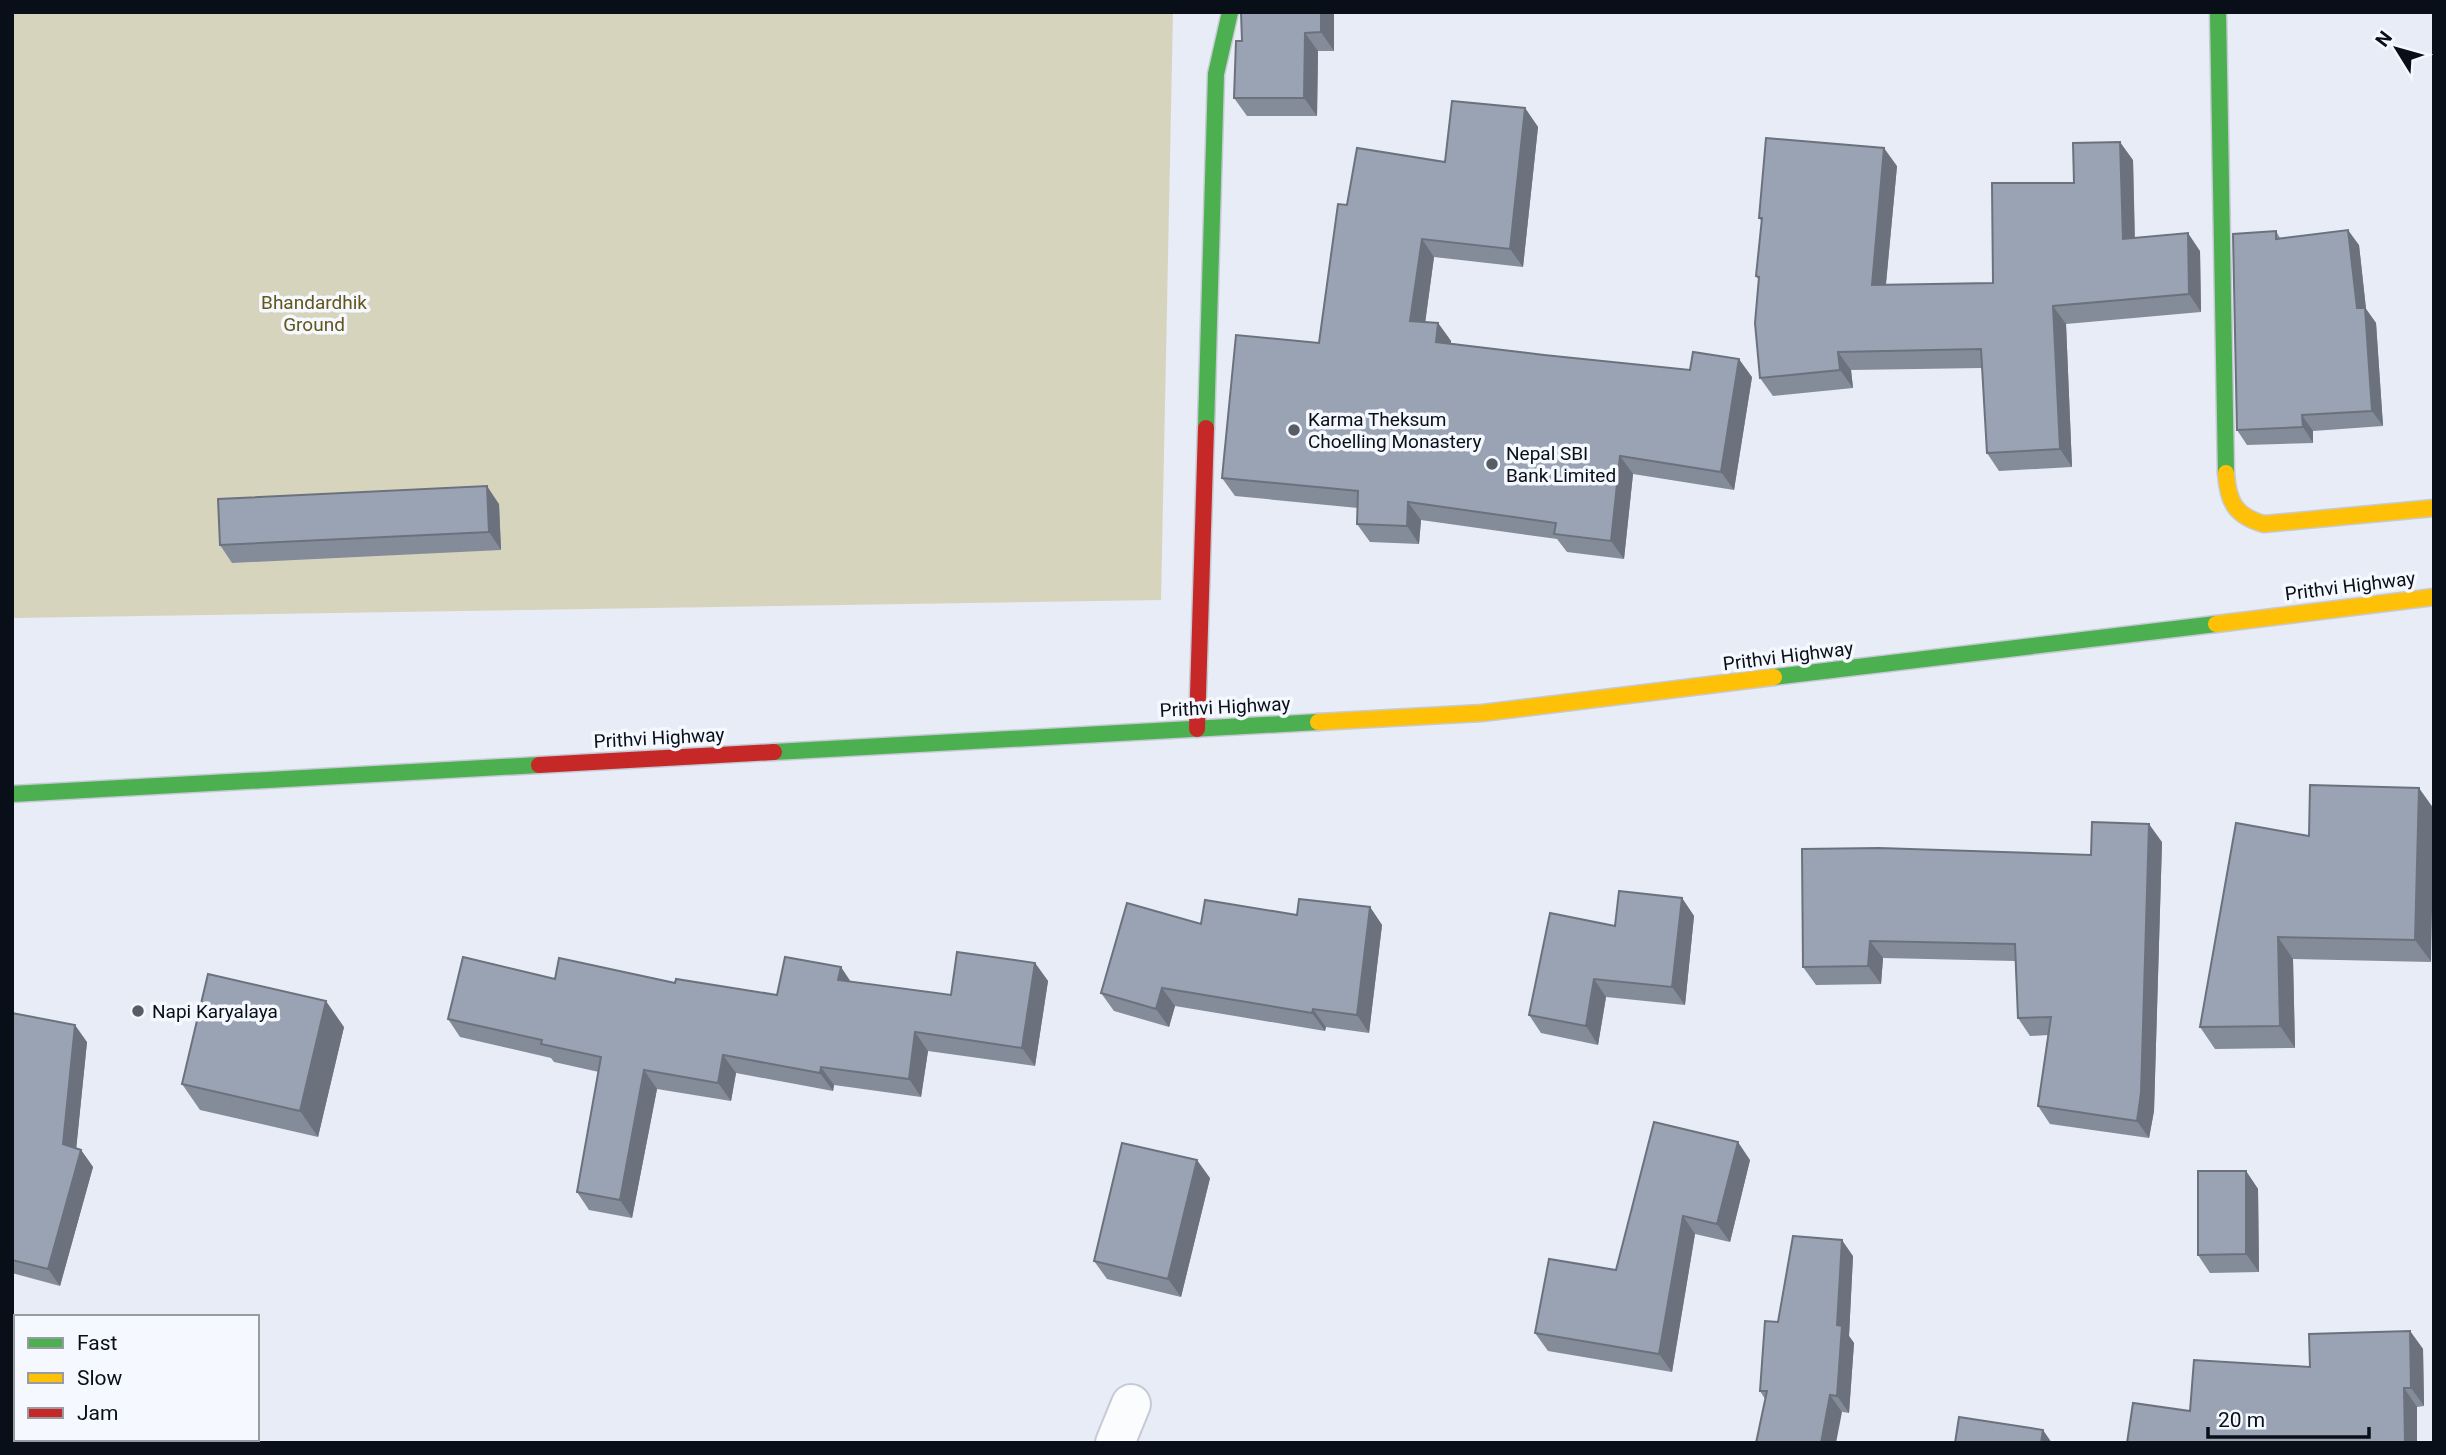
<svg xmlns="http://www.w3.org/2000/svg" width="2446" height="1455" font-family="Roboto,sans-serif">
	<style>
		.green { fill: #d7d4bd }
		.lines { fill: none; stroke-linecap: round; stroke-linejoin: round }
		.street-casing { stroke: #c5cad4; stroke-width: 42 }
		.fast-casing { stroke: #c5cad4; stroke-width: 19 }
		.slow-casing { stroke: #c5cad4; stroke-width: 19 }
		.jam-casing { stroke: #c5cad4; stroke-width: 19 }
		.street { stroke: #fbfcfe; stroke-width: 38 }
		.fast { stroke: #4caf50; stroke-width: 16 }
		.slow { stroke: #ffc107; stroke-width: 16 }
		.jam { stroke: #c62828; stroke-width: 16 }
		.wall { fill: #848c9a }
		.shaded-wall { fill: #6c727d }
		.building { fill: #9aa3b3; stroke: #6c727d; stroke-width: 2 }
		.poi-dot { fill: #575c66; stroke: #f5f8fe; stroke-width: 2.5 }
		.labels { text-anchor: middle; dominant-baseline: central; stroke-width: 7; stroke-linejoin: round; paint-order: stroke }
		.park-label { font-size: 19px; fill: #625618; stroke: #f5f8fe }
		.poi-label { font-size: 19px; fill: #090f18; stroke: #f5f8fe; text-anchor: start }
		.street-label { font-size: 19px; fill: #090f18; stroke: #f5f8fe }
	</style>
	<rect width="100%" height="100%" fill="#e7ecf6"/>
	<path class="green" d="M12,12H1173L1161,600L12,618Z"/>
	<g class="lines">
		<defs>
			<path id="street" d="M1115,1443L1131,1404"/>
			<path id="fast" d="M2218,12L2226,473
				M1206,428L1216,74L1230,12
				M1774,677L2216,624
				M774,752L1318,722
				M12,794L539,765"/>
			<path id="slow" d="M2226,473C2228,502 2235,516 2264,524L2434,508
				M2216,624L2434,597
				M1318,722L1482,713L1774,677"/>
			<path id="jam" d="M1197,729L1206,428
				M539,765L774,752"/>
		</defs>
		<use href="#street" class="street-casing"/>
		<use href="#fast" class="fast-casing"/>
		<use href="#slow" class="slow-casing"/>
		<use href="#jam" class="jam-casing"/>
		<use href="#street" class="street"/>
		<use href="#fast" class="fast"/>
		<use href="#slow" class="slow"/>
		<use href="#jam" class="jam"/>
	</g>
	<path class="wall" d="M1241,12H1334V51H1318L1317,116H1247L1234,98L1242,41Z
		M1525,108L1538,127L1523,267L1434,257L1425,322L1438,323L1451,341V344L1544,355L1752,377L1734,490L1633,474L1624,559L1567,552L1557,539L1421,520L1419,544L1370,542L1357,524L1358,508L1235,496L1222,478L1319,343L1347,205L1445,162Z
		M2133,160L2135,238L2200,251L2201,312L2066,324L2072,467L1999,471L1987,453L1982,368L1851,370L1853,388L1773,396L1760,378L1759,280L1756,276L1762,222L1759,218L1897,166L1886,285L1993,283L2074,183Z
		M2276,231L2280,238L2359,245L2366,309L2376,323L2383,426L2313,431V443L2247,445L2237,430Z
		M499,504L501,550L232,563L220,545Z
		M2310,785L2431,962L2293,959L2295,1048L2215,1049L2200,1027L2309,836Z
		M2162,842L2154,1111L2149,1138L2050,1124L2038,1106L2048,1035L2030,1036L2018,1018L2015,961L1883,958L1881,984L1816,985L1803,967L2091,855Z
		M1682,898L1694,916L1685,1005L1606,997L1598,1045L1541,1033L1529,1015L1615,926Z
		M1370,907L1382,925L1369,1033L1326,1027L1325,1031L1175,1006L1169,1027L1114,1011L1101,993L1201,924Z
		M1035,963L1048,981L1035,1066L928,1051L921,1097L834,1085L833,1091L736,1073L731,1101L657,1089L632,1218L589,1210L577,1192L599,1072L554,1062L551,1058L460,1037L448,1019L555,979L675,983L777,995L851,982L951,995Z
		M12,1013L87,1042L76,1148L81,1150L93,1167L60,1286L12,1273Z
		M344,1027L318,1137L200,1110L182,1084Z
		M1750,1160L1730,1242L1695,1234L1672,1372L1548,1351L1535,1333L1616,1270Z
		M2246,1171L2258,1189L2259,1272L2210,1273L2198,1255Z
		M1210,1178L1181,1297L1107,1279L1094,1261Z
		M1853,1256L1849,1336L1854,1343L1849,1413L1765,1399L1760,1391L1778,1322Z
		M2410,1331L2423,1349L2424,1406L2417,1407V1443L2190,1411Z"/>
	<path class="shaded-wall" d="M1321,12H1334V51L1321,32Z
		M1305,33L1318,51L1317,116L1304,98Z
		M1525,108L1538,127L1523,267L1510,249Z
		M2120,142L2133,160L2135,257L2123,239Z
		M1884,148L1897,166L1884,303L1872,285Z
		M2348,230L2359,245L2366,309L2376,323L2383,426L2372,411L2357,308Z
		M2188,233L2200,251L2201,312L2189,294Z
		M1422,239L1434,257L1423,339L1410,321Z
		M2053,306L2066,324L2072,467L2060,449Z
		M1438,323L1451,341L1449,360L1436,342Z
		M1838,352L1851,370L1853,388L1840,370Z
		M1739,359L1752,377L1734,490L1721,472Z
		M2302,415L2313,431V443L2303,427Z
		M1620,456L1633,474L1624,559L1611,541Z
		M487,486L499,504L501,550L489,532Z
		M1408,502L1421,520L1419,544L1407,526Z
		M2419,788L2434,809L2431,962L2415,940Z
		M2149,824L2162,842L2154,1111L2149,1138L2137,1121Z
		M1682,898L1694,916L1685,1005L1672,987Z
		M1370,907L1382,925L1369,1033L1357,1015Z
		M2278,937L2293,959L2295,1048L2280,1026Z
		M1870,941L1883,958L1881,984L1868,966Z
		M1035,963L1048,981L1035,1066L1022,1048Z
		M841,967L853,985L838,980Z
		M1594,979L1606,997L1598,1045L1586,1026Z
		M1162,988L1175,1006L1169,1027L1156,1009Z
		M326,1001L344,1027L318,1137L300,1111Z
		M1313,1009L1326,1027L1325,1031L1312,1013Z
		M75,1025L87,1042L75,1161L63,1144Z
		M915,1032L928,1051L921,1097L909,1079Z
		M723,1055L736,1073L731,1101L718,1083Z
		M821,1067L834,1085L833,1091L820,1073Z
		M644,1070L657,1089L632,1218L620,1200Z
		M1738,1142L1750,1160L1730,1242L1717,1224Z
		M81,1150L93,1167L60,1286L48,1269Z
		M1197,1160L1210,1178L1181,1297L1168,1279Z
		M2246,1171L2258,1189L2259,1272L2246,1254Z
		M1683,1216L1695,1234L1672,1372L1659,1354Z
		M1842,1240L1853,1256L1849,1336L1854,1343L1849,1413L1837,1396V1325Z
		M2410,1331L2423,1349L2424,1406L2411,1388Z
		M2404,1388L2417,1407V1443H2405Z
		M1830,1395L1842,1412L1836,1443H1821Z
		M2043,1430L2052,1443H2041Z"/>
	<path class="building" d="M1241,12H1321V32L1305,33L1304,98H1234L1236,41H1242Z
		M1452,101L1525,108L1510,249L1422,239L1410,321L1438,323L1436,342L1544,355L1690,370L1693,352L1739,359L1721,472L1620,456L1611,541L1554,534L1556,523L1408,502L1407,526L1357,524L1358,491L1222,478L1236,335L1319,343L1338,204L1347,205L1357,148L1445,162Z
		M1766,138L1884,148L1872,285L1993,283L1992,183H2074L2073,143L2120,142L2123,239L2188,233L2189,294L2053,306L2060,449L1987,453L1981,349L1838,352L1840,370L1760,378L1755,323L1759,277L1756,276L1762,218H1759Z
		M2348,230L2357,308H2365L2372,411L2302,415L2303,427L2237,430L2233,234L2276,231V239Z
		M487,486L489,532L220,545L218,499Z
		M2310,785L2419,788L2415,940L2278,937L2280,1026L2200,1027L2236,823L2309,836Z
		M2092,822L2149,824L2141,1093L2137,1121L2038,1106L2051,1017L2018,1018L2015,944L1870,941L1868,966L1803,967L1802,849L1879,848L2091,855Z
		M1619,891L1682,898L1672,987L1594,979L1586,1026L1529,1015L1550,913L1615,926Z
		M1299,899L1370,907L1357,1015L1313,1009L1312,1013L1162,988L1156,1009L1101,993L1127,903L1201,924L1205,900L1297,915Z
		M957,952L1035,963L1022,1048L915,1032L909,1079L821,1067L820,1073L723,1055L718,1083L644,1070L620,1200L577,1192L601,1057L541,1044L542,1040L448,1019L463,957L555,979L559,958L675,983L676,979L777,995L785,957L841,967L838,980L951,995Z
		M208,974L326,1001L300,1111L182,1084Z
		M12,1013L75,1025L63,1144L81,1150L48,1269L12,1260Z
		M1654,1122L1738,1142L1717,1224L1683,1216L1659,1354L1535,1333L1549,1259L1616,1270Z
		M1122,1143L1197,1160L1168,1279L1094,1261Z
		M2198,1171H2246V1254L2198,1255Z
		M1793,1236L1842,1240L1837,1325L1842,1326L1837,1396L1830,1395L1821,1443H1756L1767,1391H1760L1765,1321L1778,1322Z
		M2410,1331L2411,1388H2404L2405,1443H2127L2133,1403L2190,1411L2194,1360L2310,1367L2309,1334Z
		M1959,1417L2043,1430L2041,1443H1955Z"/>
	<g class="poi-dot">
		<circle cx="1294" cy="430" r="7"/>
		<circle cx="1492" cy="464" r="7"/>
		<circle cx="138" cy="1011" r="7"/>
	</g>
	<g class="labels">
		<g class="park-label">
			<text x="314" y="302">Bhandardhik<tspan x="314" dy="22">Ground</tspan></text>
		</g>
		<g class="poi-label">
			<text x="1308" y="419">Karma Theksum<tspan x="1308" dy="22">Choelling Monastery</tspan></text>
			<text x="1506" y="453">Nepal SBI<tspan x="1506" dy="22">Bank Limited</tspan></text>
			<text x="152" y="1011">Napi Karyalaya</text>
		</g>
		<g class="street-label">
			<text transform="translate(2350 586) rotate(-7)">Prithvi Highway</text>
			<text transform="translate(1788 656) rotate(-7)">Prithvi Highway</text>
			<text transform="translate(1225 707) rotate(-3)">Prithvi Highway</text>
			<text transform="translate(659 738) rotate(-3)">Prithvi Highway</text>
		</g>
	</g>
	<rect width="2446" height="1455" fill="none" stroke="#090f18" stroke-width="28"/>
	<rect x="14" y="1315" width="245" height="126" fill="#f5f8fe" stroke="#979ba2" stroke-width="2"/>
	<rect x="28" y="1338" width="35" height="10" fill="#4caf50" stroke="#979ba2" stroke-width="2"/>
	<text x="77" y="1350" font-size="21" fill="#090f18">Fast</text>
	<rect x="28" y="1373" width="35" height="10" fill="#ffc107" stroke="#979ba2" stroke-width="2"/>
	<text x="77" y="1385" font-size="21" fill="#090f18">Slow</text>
	<rect x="28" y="1408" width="35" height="10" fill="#c62828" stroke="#979ba2" stroke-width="2"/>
	<text x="77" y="1420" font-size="21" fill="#090f18">Jam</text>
	<g transform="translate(2397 49) rotate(307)" stroke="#f5f8fe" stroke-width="5" paint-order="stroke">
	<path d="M0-5L12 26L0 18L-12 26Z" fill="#090f18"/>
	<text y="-10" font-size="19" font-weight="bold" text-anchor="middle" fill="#090f18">N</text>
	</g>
	<path d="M2208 1427v10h161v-10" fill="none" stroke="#090f18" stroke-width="3.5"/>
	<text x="2218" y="1427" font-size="21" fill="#090f18" stroke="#f5f8fe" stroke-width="5" paint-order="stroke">20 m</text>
</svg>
